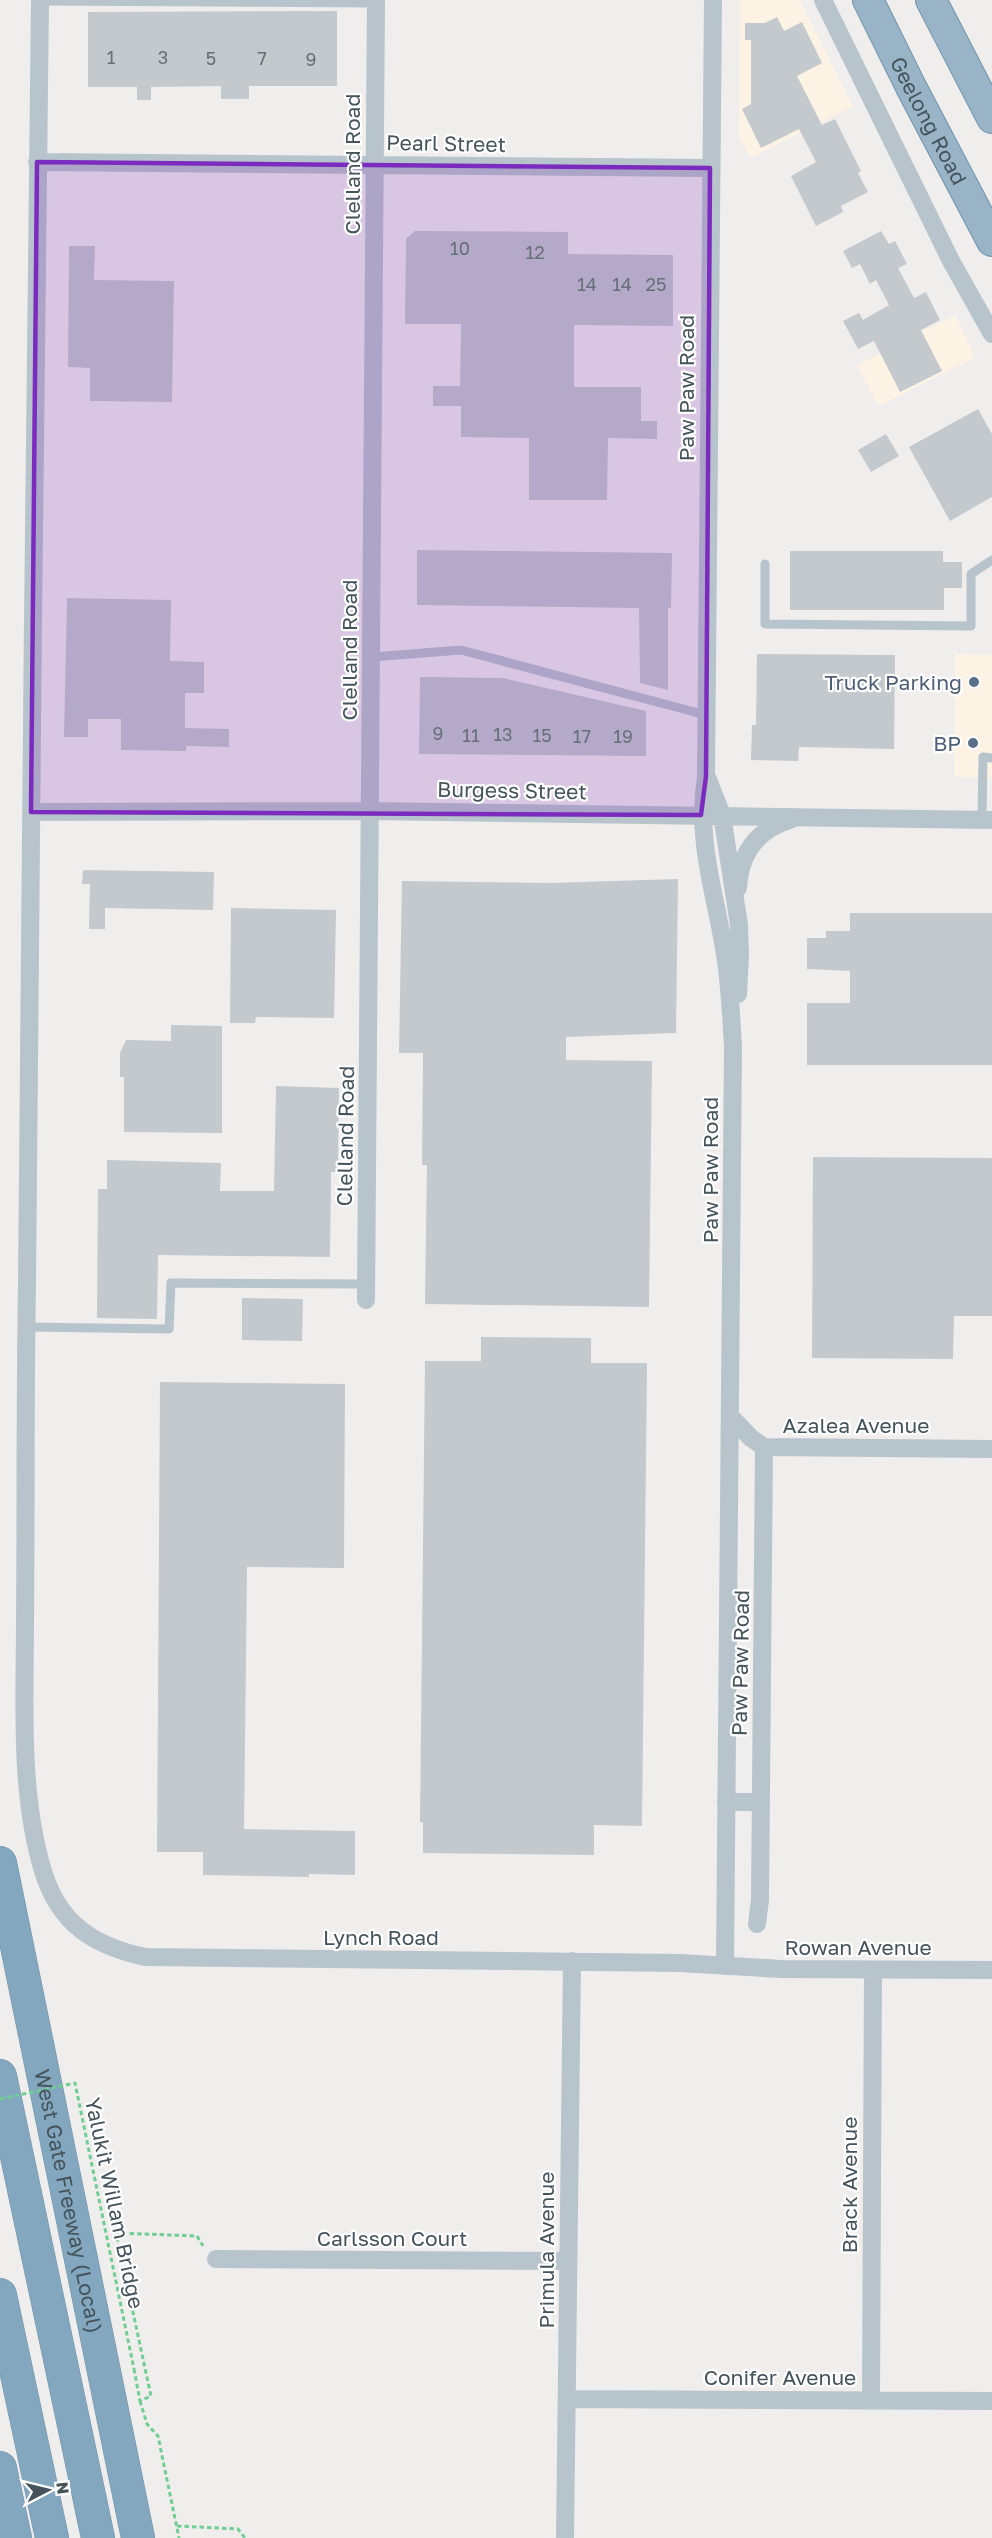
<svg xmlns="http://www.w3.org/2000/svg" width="992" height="2538" font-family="'Golos Text',sans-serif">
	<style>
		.commercial { fill: #fcf3e5 }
		.building { fill: #c4c9cd }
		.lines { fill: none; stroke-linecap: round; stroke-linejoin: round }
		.trunk-casing { stroke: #6e92aa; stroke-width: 32 }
		.motorway-casing { stroke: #6e92aa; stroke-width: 34 }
		.path { stroke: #70ce95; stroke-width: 3; stroke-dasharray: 4.5 3; stroke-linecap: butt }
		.service { stroke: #b8c4cb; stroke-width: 9 }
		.minor { stroke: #b8c4cb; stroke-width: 18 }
		.trunk { stroke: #98b4c6; stroke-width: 30 }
		.motorway { stroke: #83a7be; stroke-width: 33 }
		.path-bridge { stroke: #70ce95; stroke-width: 3; stroke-dasharray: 4.5 3; stroke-linecap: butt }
		.marked { fill: #7b2cbf; fill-opacity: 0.2; stroke: #7b2cbf; stroke-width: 4.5; stroke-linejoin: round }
		.service-dot { fill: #5c6f8a; stroke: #fff; stroke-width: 2 }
		.labels { text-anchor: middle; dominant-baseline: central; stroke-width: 4.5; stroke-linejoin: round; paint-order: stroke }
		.number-label { font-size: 18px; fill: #657078 }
		.street-label { font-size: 21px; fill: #45535b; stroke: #fff }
		.service-label { font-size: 21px; fill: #4e5e75; stroke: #fff; text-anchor: end }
	</style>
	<rect width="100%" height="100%" fill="#f0eded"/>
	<path class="commercial" d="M740,0H800L853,106L751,158L739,136Z
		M955,315L975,357L879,406L857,365Z
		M955,654L992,655V778L954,777Z"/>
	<path class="building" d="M337,11V86H249V99H221V86L151,87V100H137V87H88V12Z
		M777,17L784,31L802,22L822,63L797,76L822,125L835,119L861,171L858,173L868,192L841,206L843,212L816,226L791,176L816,162L799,129L761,148L742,109L751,104V40H745V23H765Z
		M415,231L568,232V254L673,255V326L574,325V387H641V421H657V439L608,438L607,500H529V438L461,437V406H433V386H460L461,324H405L406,239Z
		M881,231L889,244L895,241L907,264L898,268L914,298L926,292L940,320L921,330L942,371L900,392L874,341L858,349L843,321L859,313L863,320L889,305L876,280L870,284L860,264L852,268L843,251Z
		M69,246H95L94,280L174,281L172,402L90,401V368L68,367Z
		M978,409L992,434V497L950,521L909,447Z
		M886,434L899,456L871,472L858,450Z
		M417,550L672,553L671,608H668V690L640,683L639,608L417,605Z
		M790,551H943V562H962V588H944V610H790Z
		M67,598L171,600L170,661L204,662V693H185V728L229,729V747L186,746V751L121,750V719H88V737H64Z
		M757,654L895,655L894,749L799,747L798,761L751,760L752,725H756Z
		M420,677L503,678L646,711V756L419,754Z
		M83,870L214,872L213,910L105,908V929H89L90,884H82Z
		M678,879L676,1033L566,1037V1060L652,1061L649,1307L425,1304L427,1165H422L423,1053H399L402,881L550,883Z
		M231,908L336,910L334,1018L256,1017L255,1023H230Z
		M850,913H992V1065H807V1003H850V971L807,969V938H826V931H850Z
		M171,1025L222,1026V1133L124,1132V1077H120V1053L126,1040L171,1041Z
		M276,1086L339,1088L338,1172H331L330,1257L158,1255L157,1319L97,1318L98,1189H107V1160L221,1163L220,1191H274Z
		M813,1157L992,1158V1316H954L953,1359L812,1358Z
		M242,1298L303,1299L302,1341L242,1340Z
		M481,1337L591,1338V1363H647L642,1826L594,1825V1855L423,1853V1822H420L425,1361H481Z
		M160,1382L345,1384L344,1568L247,1567L244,1829L355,1831V1875L309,1874V1877L203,1875V1852H157Z"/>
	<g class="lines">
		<defs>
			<g id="trunk">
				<path id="s1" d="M868,0L911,87L992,241"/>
				<path d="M931,0L992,118"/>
			</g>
			<g id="motorway">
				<path id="s2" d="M0,1863L138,2538"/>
				<path d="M0,2076L98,2538"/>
				<path d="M0,2295L52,2538"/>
				<path d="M0,2468L15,2538"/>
			</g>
		</defs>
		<use href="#trunk" class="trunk-casing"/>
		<use href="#motorway" class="motorway-casing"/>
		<path class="path" d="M134,2369L140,2401L151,2396L116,2233L197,2236L203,2246
			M140,2401L147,2424L158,2436L179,2538
			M177,2526L238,2529L245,2538"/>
		<path class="service" d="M40,1L376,3
			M765,564V624L971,626V574L992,560
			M372,657L461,650L706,715
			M982,819L983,757L992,758
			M26,1327L169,1329L171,1283L366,1284"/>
		<path class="minor" d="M40,0C34,429 31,857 27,1286C25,1397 26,1508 25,1620C25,1701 19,1792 43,1871C59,1924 94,1946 145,1957L680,1963L781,1969L992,1970
			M713,0L706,776C696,842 715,891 725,954C730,985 731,1016 733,1047L725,1966
			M823,0L951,261L992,334
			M37,162L710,168
			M707,777L722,815L739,925L740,956L738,994
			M31,812L371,811L992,820
			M738,888C740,853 757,829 792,819
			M366,1300L376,0
			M731,1417L751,1438L764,1447L992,1449
			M726,1802H761
			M757,1924L760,1900L764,1447
			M216,2259L568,2261
			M568,2399L992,2401
			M871,2400L873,1970
			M565,2538L572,1961"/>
		<use href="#trunk" class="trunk"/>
		<use href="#motorway" class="motorway"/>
		<path class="path-bridge" d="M0,2099L75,2083L134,2369"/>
	</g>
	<path class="marked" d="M37,162L710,168L706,776L701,815L31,812Z"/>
	<g class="service-dot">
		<circle cx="974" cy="682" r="6"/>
		<circle cx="973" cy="743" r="6"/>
	</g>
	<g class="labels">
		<g class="number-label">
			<text x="111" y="57">1</text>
			<text x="163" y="57">3</text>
			<text x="211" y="58">5</text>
			<text x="262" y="58">7</text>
			<text x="311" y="59">9</text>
			<text x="460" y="248">10</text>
			<text x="535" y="252">12</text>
			<text x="587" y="284">14</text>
			<text x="622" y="284">14</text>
			<text x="656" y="284">25</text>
			<text x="438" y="733">9</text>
			<text x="503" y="734">13</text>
			<text x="471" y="735">11</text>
			<text x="542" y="735">15</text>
			<text x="582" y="736">17</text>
			<text x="623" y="736">19</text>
		</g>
		<g class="street-label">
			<text stroke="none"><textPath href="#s1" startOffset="135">Geelong Road</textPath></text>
			<text transform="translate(446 143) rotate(1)">Pearl Street</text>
			<text transform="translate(352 164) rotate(-90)">Clelland Road</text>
			<text transform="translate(686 388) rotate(-90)">Paw Paw Road</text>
			<text transform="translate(349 650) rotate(-90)">Clelland Road</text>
			<text transform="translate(512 790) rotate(1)">Burgess Street</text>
			<text transform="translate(345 1136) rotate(-89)">Clelland Road</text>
			<text transform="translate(710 1170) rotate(-90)">Paw Paw Road</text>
			<text x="856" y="1425">Azalea Avenue</text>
			<text transform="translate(740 1663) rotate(-89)">Paw Paw Road</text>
			<text x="381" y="1937">Lynch Road</text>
			<text x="858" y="1947">Rowan Avenue</text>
			<text transform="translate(849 2185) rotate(-90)">Brack Avenue</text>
			<text stroke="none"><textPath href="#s2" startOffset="345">West Gate Freeway (Local)</textPath></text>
			<text transform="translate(115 2203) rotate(78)">Yalukit Willam Bridge</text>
			<text x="392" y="2238">Carlsson Court</text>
			<text transform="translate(546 2250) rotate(-90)">Primula Avenue</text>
			<text x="780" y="2377">Conifer Avenue</text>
		</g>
		<g class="service-label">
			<text x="962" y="682">Truck Parking</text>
			<text x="961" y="743">BP</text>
		</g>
	</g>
	<g transform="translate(48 2490) rotate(83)" stroke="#ffffff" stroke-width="4.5" paint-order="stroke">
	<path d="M0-4.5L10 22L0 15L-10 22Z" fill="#45535b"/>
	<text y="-9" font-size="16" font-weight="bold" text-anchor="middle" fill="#45535b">N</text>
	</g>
</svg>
